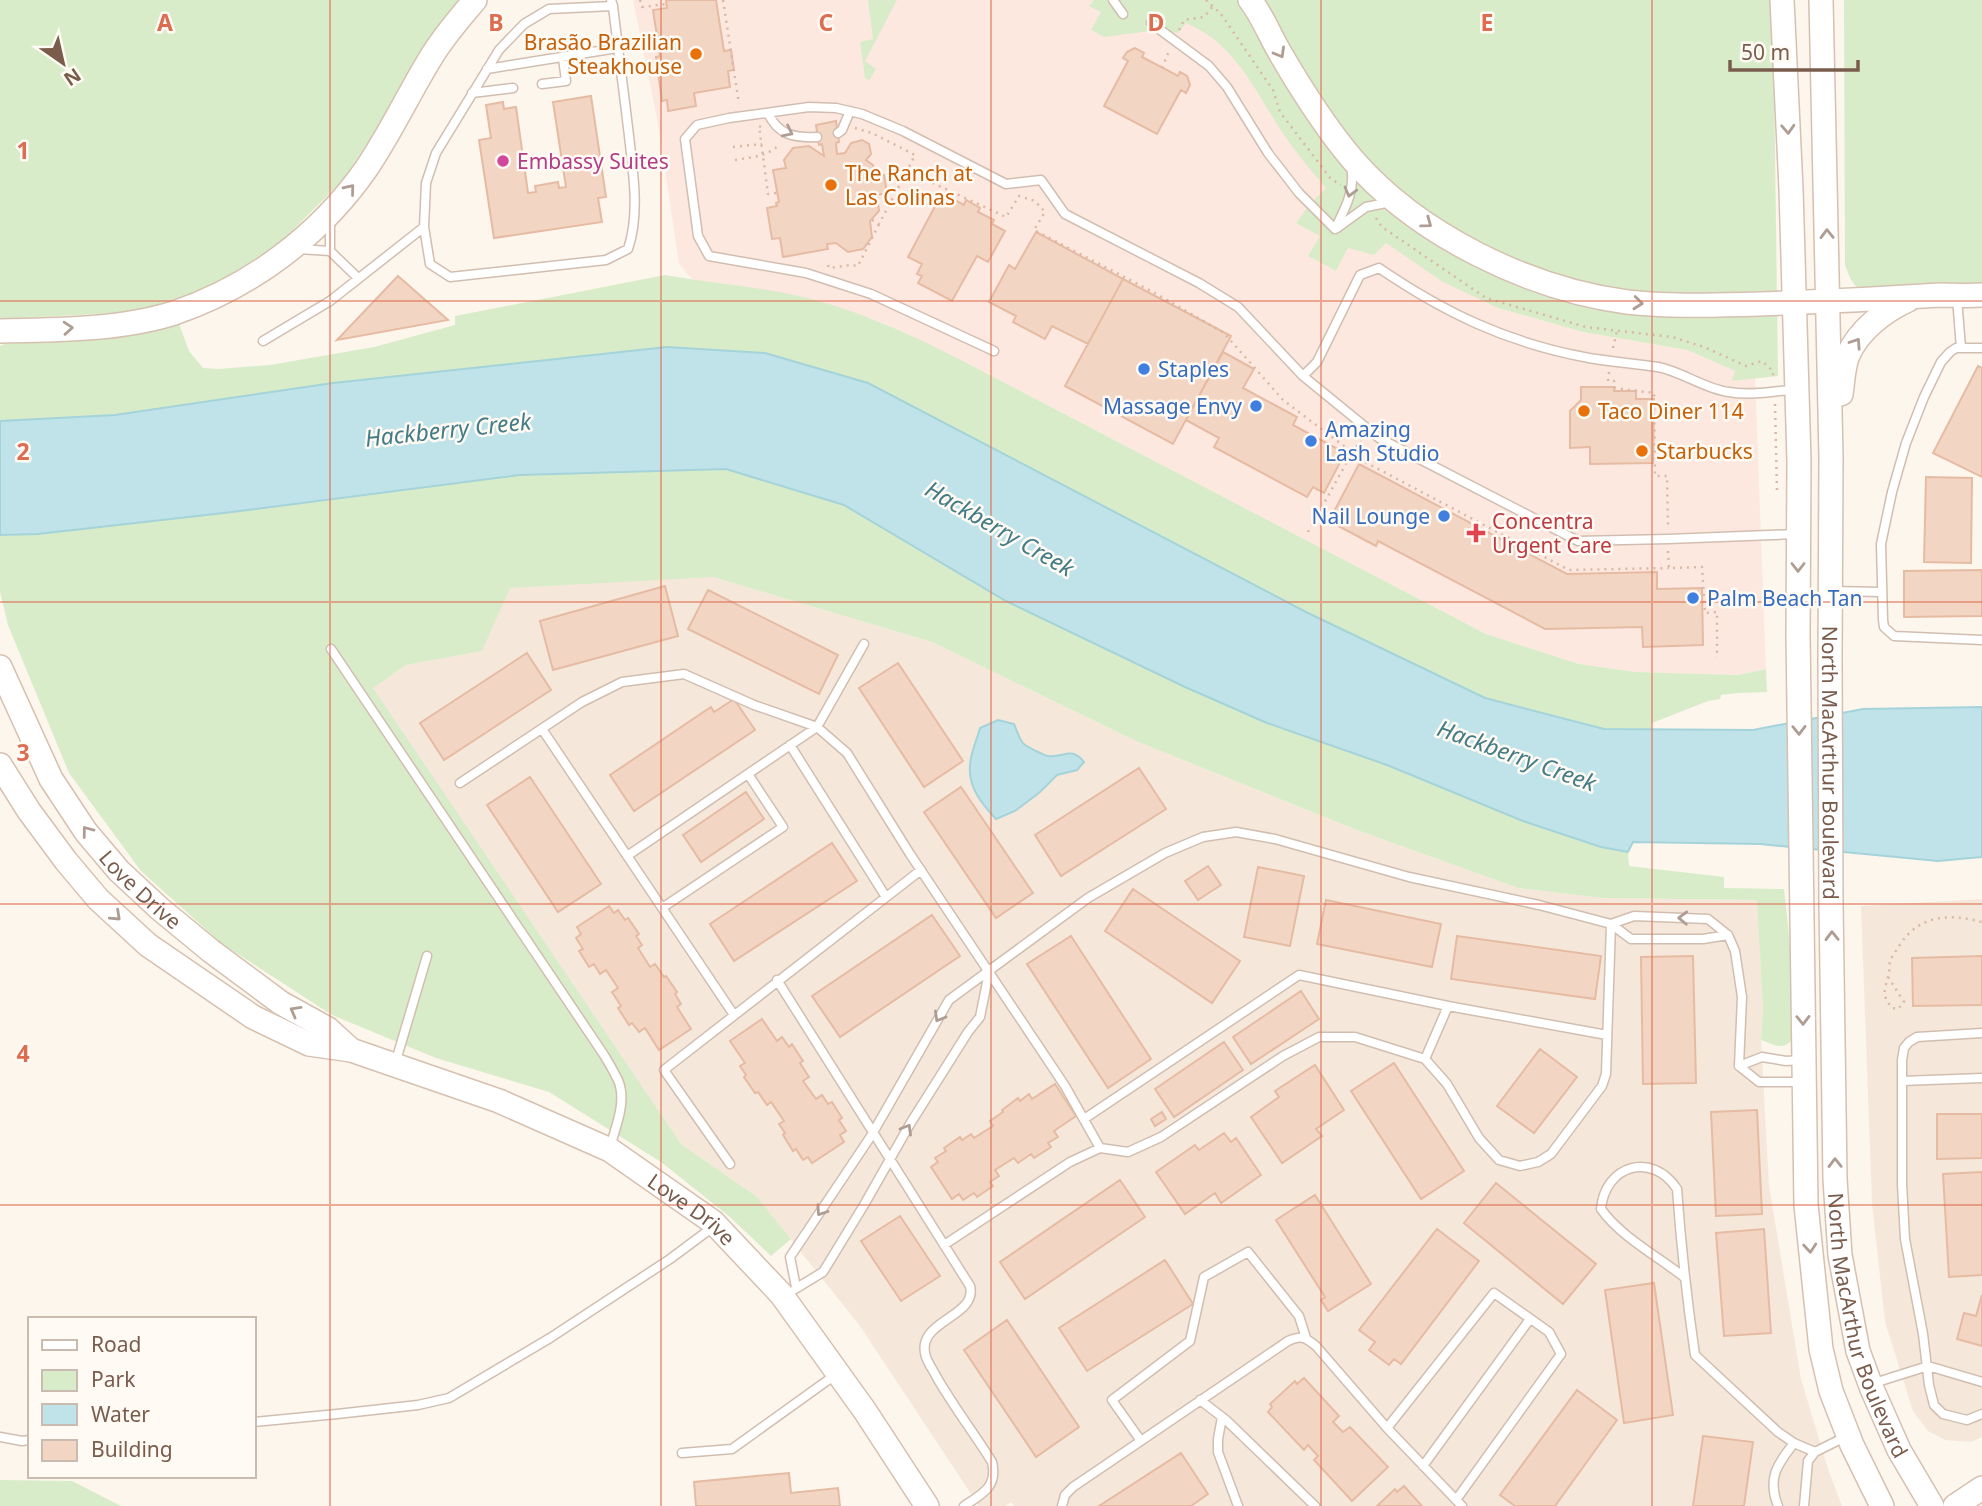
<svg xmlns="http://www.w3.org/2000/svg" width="1982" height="1506" font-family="'Noto Sans',sans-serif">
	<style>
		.residential { fill: #f5e8da }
		.commercial { fill: #fde8e0 }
		.green { fill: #d8ecc9 }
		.water { fill: #bfe3e8; stroke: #a5d3da; stroke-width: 2 }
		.building { fill: #f3d5c3; stroke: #e6bba3; stroke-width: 2 }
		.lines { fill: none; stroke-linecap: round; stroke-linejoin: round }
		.lane-casing { stroke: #d1beb0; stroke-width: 11 }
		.secondary-casing { stroke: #d6c0b0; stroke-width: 26 }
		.path { stroke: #d9b8a5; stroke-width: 2.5; stroke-dasharray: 2 5; stroke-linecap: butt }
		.lane { stroke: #fff; stroke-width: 8 }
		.secondary { stroke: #fff; stroke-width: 23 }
		.oneway { stroke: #af9d94 }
		.grid { fill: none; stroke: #dc6d51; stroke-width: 2; stroke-opacity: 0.55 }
		.food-dot { fill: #e8710a; stroke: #fffaf3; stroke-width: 2.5 }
		.hotel-dot { fill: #d1479c; stroke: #fffaf3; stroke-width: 2.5 }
		.shop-dot { fill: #3f7fe0; stroke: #fffaf3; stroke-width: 2.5 }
		.health-dot { fill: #e0444e; stroke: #fffaf3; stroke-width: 2.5 }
		.labels { text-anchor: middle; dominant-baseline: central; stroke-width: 5; stroke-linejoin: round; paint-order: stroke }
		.food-label { font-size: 21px; fill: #c56008; stroke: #fffaf3; text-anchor: start }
		.hotel-label { font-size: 21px; fill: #b23c85; stroke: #fffaf3; text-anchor: start }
		.shop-label { font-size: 21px; fill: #366cbe; stroke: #fffaf3; text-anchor: start }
		.health-label { font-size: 21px; fill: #be3a42; stroke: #fffaf3; text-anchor: start }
		.street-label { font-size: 21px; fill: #7a5c4d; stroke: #fffaf3 }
		.water-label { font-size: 23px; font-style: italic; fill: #437c86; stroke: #fffaf3 }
		.grid-label { font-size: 23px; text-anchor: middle; font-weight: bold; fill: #dc6d51; stroke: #fffaf3; stroke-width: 5; stroke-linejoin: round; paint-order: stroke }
	</style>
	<rect width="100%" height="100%" fill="#fdf6ec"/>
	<path class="residential" d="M617,576L713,577L932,642L1136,741L1357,830L1518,888L1603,898L1758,900L1763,1008L1761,1040L1769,1186L1801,1379L1828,1469L1842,1506H1014L1011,1502L1005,1506H979L860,1326L756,1196L681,1144L372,688L406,665L482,651L509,588Z
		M1982,899V1437L1971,1442L1945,1440L1928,1431L1913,1411L1885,1322L1872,1203L1861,906Z"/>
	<path class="commercial" d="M633,0H1154L1186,23L1204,30L1225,48L1244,70L1498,308L1583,332L1687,350L1735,371L1733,380L1755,378L1766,669L1738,675L1636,672L1579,664L1486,634L961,360L887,325L801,297L740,286L693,280L679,264L658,123Z"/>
	<path class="green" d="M0,0H459L440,24L395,101L343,180L281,242L213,286L135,312L0,319Z
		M868,0H897L865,61L876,69L869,81L865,78L860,42L873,39Z
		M1094,0H1773L1778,376L1732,381L1735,371L1687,350L1583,332L1498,308L1443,282L1386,243L1374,255L1348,248L1336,271L1308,256L1320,236L1296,223L1310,204L1326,188C1314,174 1302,160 1291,145C1258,100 1241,46 1186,23L1178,33L1159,30L1104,37L1091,30L1101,12L1089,6Z
		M1844,0H1982V287L1857,288L1850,278L1845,265Z
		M665,275C710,283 755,286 799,296C855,309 910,334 961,360L1486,634L1579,664L1636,672L1738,675L1766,669L1767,692L1738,693L1721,695L1720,699L1708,701L1652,723V729H1604L1484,698L1306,612L868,383L765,353L667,347L333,383L115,415L0,421V346L5,344L144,334L178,321L189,351L203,368L219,369L270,365L374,347L455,325V316Z
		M726,469L844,505L1006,601L1185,687L1267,723L1387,765L1601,847L1628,852L1629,866L1724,877V888L1784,889C1790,939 1794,989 1793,1039C1782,1051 1775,1045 1761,1040L1763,1008L1757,900L1603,898L1518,888L1357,830L1136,741L932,642L713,577L510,588L482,651L406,665L373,688L681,1144L756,1196L791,1239L771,1256L730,1217L661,1162L549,1092L436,1058L332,1015L221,943L141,871L69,773L8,625L0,592V535L38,534L224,513L520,475Z
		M0,1480L72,1481L121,1506H0Z"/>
	<path class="water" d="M667,347L765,353L868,383L1306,612L1485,698L1604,729L1753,730L1863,709L1982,707V857L1938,861L1760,844L1633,842L1628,852L1601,847L1523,821L1387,765L1267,723L1185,687L1006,601L844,505L726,469L520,475L224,513L38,534L0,535V421L115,415L333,383Z
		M998,720L1014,724C1022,743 1019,743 1038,752C1041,753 1046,756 1048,756C1064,758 1071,746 1084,762L1077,770L1057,775L1040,792L1015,811L996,819C982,804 968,787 970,766C970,754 977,740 980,728Z"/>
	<path class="building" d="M666,0H716L724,51L731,50L734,70L728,71L730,87L694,93L696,106L668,111L667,100L662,101L656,57L660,56L653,10L667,8Z
		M1135,48L1144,53L1142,57L1178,76L1180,72L1187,76L1190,85L1186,93L1181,90L1157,134L1104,106L1128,61L1123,58L1127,52Z
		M591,96L606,197L598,198L602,222L494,238L479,140L491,138L486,105L503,102L504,109L516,107L528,193L536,192L535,186L558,182L559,188L566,187L553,102Z
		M836,121L839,142L836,143L837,154L845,153L851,143L862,140L869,144L871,154L866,160L873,165L875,177L884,175L887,193L877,195L879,211L870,221L872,237L863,249L848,252L836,243L827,244L828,249L783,257L780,238L772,239L767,208L777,206L776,203L779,202L773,170L786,168L784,160L793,148L809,146L824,156L822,144L819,145L816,125Z
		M942,193L964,205L966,200L980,208L978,212L994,220L992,224L1005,231L988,262L977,256L952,301L918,283L922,276L917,274L922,264L908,257Z
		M1036,232L1123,279L1088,344L1052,326L1045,339L1013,322L1016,316L989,302L1009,265L1015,269Z
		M398,276L448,320L337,340Z
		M1123,279L1231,336L1173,444L1065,386Z
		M1223,352L1254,369L1243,388L1297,417L1293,425L1345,453L1324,493L1313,487L1307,497L1214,447L1219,438L1186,420Z
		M1978,366L1982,368V477L1933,453Z
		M1581,387H1614V391H1636V399H1654L1653,463L1590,464V447L1570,448V411L1581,400Z
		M1359,464L1567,574L1657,572V589L1702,588L1703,645L1643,647L1642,627L1545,629L1378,541L1376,546L1329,521Z
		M1926,477L1972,478L1971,563L1924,562Z
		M1982,570V616L1904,617V571Z
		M665,586L678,636L553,670L540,621Z
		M708,590L838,655L819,694L688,629Z
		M527,653L551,690L444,760L420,723Z
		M898,663L963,761L924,787L859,688Z
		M734,699L755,730L634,811L610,775L711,707L714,712Z
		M1139,768L1166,809L1061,876L1035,835Z
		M530,777L601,884L558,912L487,805Z
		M961,787L1033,893L996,918L924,812Z
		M746,792L764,819L701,862L683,835Z
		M832,843L857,881L734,961L710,924Z
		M1208,866L1221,885L1198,900L1185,881Z
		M1258,867L1304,876L1290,946L1244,937Z
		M1133,889L1240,961L1212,1003L1105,931Z
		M1326,900L1441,924L1432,967L1317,944Z
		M609,906L614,913L618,910L625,920L628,918L639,934L636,936L642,945L638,948L650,967L655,964L664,977L666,976L677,992L675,994L681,1004L677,1007L691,1029L659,1050L645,1028L639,1032L632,1023L629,1025L618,1008L621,1006L612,992L618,988L606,970L600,974L594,964L589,967L579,951L583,949L576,938L581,934L577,927Z
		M932,915L960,956L840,1037L812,996Z
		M1071,936L1151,1059L1108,1088L1027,964Z
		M1457,936L1601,956L1595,999L1451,979Z
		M1693,956L1696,1083L1643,1084L1641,957Z
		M1982,956V1005L1913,1006L1912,958Z
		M1301,991L1319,1019L1251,1064L1233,1037Z
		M762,1019L777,1041L782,1037L789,1047L792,1044L803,1061L800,1063L809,1077L803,1081L816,1099L822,1095L828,1104L832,1102L842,1118L839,1120L846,1131L840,1135L844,1142L812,1163L808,1157L803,1160L796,1149L793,1151L783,1135L785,1133L779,1124L784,1121L771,1102L767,1105L758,1092L755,1093L744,1077L746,1075L740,1066L745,1063L730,1041Z
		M1224,1042L1243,1070L1174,1117L1155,1089Z
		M1540,1049L1577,1077L1534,1133L1497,1106Z
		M1394,1063L1464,1171L1421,1199L1351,1091Z
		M1315,1065L1344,1110L1316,1129L1322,1136L1282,1163L1251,1117L1279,1097L1275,1091Z
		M1055,1084L1076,1116L1054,1131L1058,1137L1048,1143L1051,1147L1034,1158L1031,1154L1018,1163L1014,1158L995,1170L999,1176L990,1182L993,1186L977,1197L974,1193L963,1200L959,1194L952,1199L931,1167L938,1162L935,1158L946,1151L944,1148L960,1137L962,1140L971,1134L974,1138L993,1126L990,1121L1003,1112L1002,1110L1018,1098L1020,1101L1029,1094L1032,1099Z
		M1757,1110L1762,1214L1716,1216L1711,1112Z
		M1162,1112L1166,1119L1155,1126L1151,1119Z
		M1937,1114H1982V1158L1937,1159Z
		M1224,1133L1231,1142L1236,1138L1261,1175L1221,1203L1215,1193L1185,1214L1156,1172L1195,1145L1199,1150Z
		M1982,1172V1275L1949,1277L1943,1174Z
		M1120,1180L1145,1217L1025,1299L1000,1262Z
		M1496,1183L1596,1264L1563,1304L1464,1223Z
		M1315,1195L1371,1284L1328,1311L1321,1300L1325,1297L1276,1220Z
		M900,1216L940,1276L901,1301L861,1241Z
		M1437,1229L1479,1261L1401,1364L1394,1359L1389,1365L1369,1350L1375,1342L1359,1330Z
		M1764,1229L1771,1333L1724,1336L1716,1233Z
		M1165,1260L1193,1304L1087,1371L1059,1328Z
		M1654,1283L1673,1415L1624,1423L1605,1290Z
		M1982,1295V1346L1957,1339L1964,1313L1976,1316Z
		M1007,1320L1079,1427L1036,1457L964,1350Z
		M1304,1378L1339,1416L1333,1422L1343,1432L1350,1427L1388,1467L1352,1501L1314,1460L1318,1456L1308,1445L1304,1450L1268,1412L1272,1407L1270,1404L1295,1381L1297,1384Z
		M1577,1390L1617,1420L1555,1506H1515L1500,1495Z
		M1703,1436L1753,1442L1744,1506H1693Z
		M1181,1453L1208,1494L1191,1506H1099Z
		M789,1473L791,1493L838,1488L840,1506H696L694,1482Z
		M1404,1486L1422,1506H1377L1395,1489L1397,1492Z"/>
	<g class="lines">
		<defs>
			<path id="lane" d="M611,0L613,6C618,50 624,93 629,136C633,172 640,214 628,249L606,260L450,277L430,264L424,227L426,183L436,153L499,50L524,24L549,9L613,6
				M1113,0L1123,14
				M1151,23L1209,66L1227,87L1268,153L1299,193L1335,229
				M487,69L617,48
				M542,84L566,81L563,58
				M472,93L513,88
				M768,113C778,135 794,138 817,137
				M838,133L842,130L850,111
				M330,220V251
				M1337,228L1366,207L1391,202
				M1335,229C1345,209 1356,189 1351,166
				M299,249L330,251L358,278
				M1957,298L1961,348
				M263,341L330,301L424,227
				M1982,348H1956L1950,352L1941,362L1924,397L1906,443L1892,492L1881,544L1883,620L1884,627L1894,636L1982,640
				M994,351L871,294L806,273L709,256L698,236L685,139L697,125L729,118L809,107L836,108L862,114L903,131L1006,184L1041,180L1065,214L1199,283L1238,307L1303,376L1379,438L1578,541L1668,539L1796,534
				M1303,376L1317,362L1360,275L1379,268C1445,313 1506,342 1584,357C1608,362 1634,363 1658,367C1683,372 1705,389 1729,392C1750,396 1772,391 1793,390
				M1833,591L1881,592
				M331,649L604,1055C609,1063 614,1072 618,1080C627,1101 616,1126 610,1147
				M542,729L734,1015
				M790,745L886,897
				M460,783L582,702L622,682L684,674L754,705L817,727L847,753L910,854L1065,1086L1100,1148
				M627,856L817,727L864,644
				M662,908L783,827L748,774
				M1611,924L1634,916L1708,919L1728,935L1735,951L1742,997L1739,1066
				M777,980L970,1286C978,1318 914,1320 926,1357C928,1363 933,1370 936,1376C953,1406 974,1433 992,1462C998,1487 982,1494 964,1506
				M1982,1033L1917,1037L1909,1042L1904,1048L1902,1060V1184L1905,1239L1923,1334L1929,1385L1934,1405L1943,1414L1967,1420L1982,1414
				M1425,1059L1448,1006
				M395,1064L427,956
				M1739,1066L1759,1082H1804
				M1739,1066L1762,1057L1786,1061L1801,1060
				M1902,1081L1982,1078
				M1084,1119L1299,975L1448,1006L1607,1035
				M730,1164L664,1070L921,870
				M944,1245L1070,1162L1100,1148L1128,1152L1161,1137L1283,1056L1319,1037H1355L1425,1059L1447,1084L1479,1138L1499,1160L1520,1166L1538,1162L1551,1154L1602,1086L1606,1074L1611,924
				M1684,1277C1657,1256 1620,1236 1601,1209C1605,1165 1652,1151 1677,1189C1681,1245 1687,1300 1695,1355L1778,1432L1794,1443L1815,1452
				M796,1287L790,1257L871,1136L949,1000L1088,898L1165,853L1203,837L1236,832L1275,839L1409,877L1539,905L1611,924L1631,939H1703L1728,935
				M795,1289L823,1272L864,1205L910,1124L968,1032L980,1017L989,972
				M1871,1384L1928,1366L1982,1382
				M1200,1400L1226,1420L1315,1506
				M1222,1417L1218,1439V1452L1238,1506
				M254,1422L337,1414L418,1405L449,1398L550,1338L670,1259L713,1227
				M1387,1428L1494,1293L1549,1332L1561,1354L1456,1500
				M0,1437L22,1441L30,1440
				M1141,1441L1112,1400L1190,1341L1204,1277L1248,1252L1299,1316L1306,1338
				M682,1453L732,1449L835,1375
				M1423,1466L1530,1319
				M1062,1506L1065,1495L1073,1487L1288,1341C1301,1335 1305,1337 1316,1346L1387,1428L1462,1506
				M1778,1506C1767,1478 1777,1465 1794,1443
				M1804,1506L1808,1461L1815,1452L1845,1437"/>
			<g id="secondary">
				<path d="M1250,0C1262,15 1269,34 1279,51C1301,89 1325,127 1353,160C1418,235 1529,289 1627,302C1671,307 1715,305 1759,304C1819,302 1879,299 1940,295C1954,295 1968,296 1982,295"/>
				<path d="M1782,0L1791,189L1799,461L1798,635L1806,1205L1821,1349L1831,1391L1852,1445L1882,1506"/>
				<path id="s1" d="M1821,0L1831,457L1830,661L1831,903L1835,1179L1840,1255L1858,1351L1872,1389L1899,1450L1932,1506"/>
				<path d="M0,331C55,330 121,330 174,313C251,287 320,235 366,169C390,134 408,95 430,59C443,37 459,19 475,0"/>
				<path d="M1841,394C1843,382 1843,367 1848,355C1859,330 1884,311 1908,300"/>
				<path id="s2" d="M0,667L51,779L86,832L119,871L160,909L211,951L281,1003L328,1029L351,1050"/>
				<path id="s3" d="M0,765L29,811L66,861L98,899L148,945L253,1017L309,1044L351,1050L499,1101L610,1150L713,1222L781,1294L865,1411L927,1506"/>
				<path d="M1955,1506L1982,1488"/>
			</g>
		</defs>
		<use href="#lane" class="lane-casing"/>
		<use href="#secondary" class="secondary-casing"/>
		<path class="path" d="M640,0L642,7L666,4
			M723,0L739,104
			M1206,0L1221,14L1273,90L1280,112L1331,179L1341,185
			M1179,30L1184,20L1204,17L1213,6
			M1162,68L1169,51
			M761,127L759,126L768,194L777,193
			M855,128L872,133L915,155L907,171L1006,217L1019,196L1035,201L1045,212L1034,230L1155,293L1224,333L1283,400L1365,462L1569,570L1669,568
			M733,147L762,144
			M735,160C752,157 767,157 780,144
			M1376,218L1382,227L1486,298L1586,327L1672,337L1704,347L1746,366L1762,361L1773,371V380
			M872,220L879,224L907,171
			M828,265L829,268L851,265L858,266L879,224
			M1613,348L1617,331
			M1609,372L1608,381H1614L1615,388L1654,393L1655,476H1667L1668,527
			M1775,404L1777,492
			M1308,532L1352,453L1361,441
			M1668,551L1669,568L1702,567L1705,613L1717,612V658
			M1888,977L1904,1002L1898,1009L1892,1008C1882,995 1884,992 1888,977C1890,972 1889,966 1890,961C1892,956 1896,951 1899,946C1919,915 1948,913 1982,922"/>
		<use href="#lane" class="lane"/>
		<use href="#secondary" class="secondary"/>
	</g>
	<defs><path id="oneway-chevron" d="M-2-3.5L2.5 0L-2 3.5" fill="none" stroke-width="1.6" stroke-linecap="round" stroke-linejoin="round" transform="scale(1.75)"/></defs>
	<g class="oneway">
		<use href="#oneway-chevron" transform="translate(1280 53) rotate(60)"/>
		<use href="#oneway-chevron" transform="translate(1788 129) rotate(87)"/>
		<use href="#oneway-chevron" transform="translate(788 132) rotate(26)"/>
		<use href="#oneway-chevron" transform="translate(350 189) rotate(-51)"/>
		<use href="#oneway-chevron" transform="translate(1350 192) rotate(105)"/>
		<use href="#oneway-chevron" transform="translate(1427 223) rotate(36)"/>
		<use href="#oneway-chevron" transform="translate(1827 234) rotate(-91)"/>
		<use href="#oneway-chevron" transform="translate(1638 303) rotate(6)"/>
		<use href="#oneway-chevron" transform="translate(68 328) rotate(-4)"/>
		<use href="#oneway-chevron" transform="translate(1856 343) rotate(-56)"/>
		<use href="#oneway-chevron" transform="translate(1798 567) rotate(90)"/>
		<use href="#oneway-chevron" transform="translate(1799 730) rotate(89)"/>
		<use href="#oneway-chevron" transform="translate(87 831) rotate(-127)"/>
		<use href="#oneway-chevron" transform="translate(116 916) rotate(43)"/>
		<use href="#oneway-chevron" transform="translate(1683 918) rotate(-178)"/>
		<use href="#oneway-chevron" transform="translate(1832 936) rotate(-91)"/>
		<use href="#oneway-chevron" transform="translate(295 1011) rotate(-151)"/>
		<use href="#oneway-chevron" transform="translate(939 1017) rotate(120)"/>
		<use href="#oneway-chevron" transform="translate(1803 1020) rotate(89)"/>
		<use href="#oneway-chevron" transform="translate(907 1129) rotate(-60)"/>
		<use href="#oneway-chevron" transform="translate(1835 1163) rotate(-91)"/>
		<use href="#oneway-chevron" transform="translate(821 1211) rotate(124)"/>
		<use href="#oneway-chevron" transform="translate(1810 1248) rotate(85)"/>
	</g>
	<path class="grid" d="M330,0V1506M661,0V1506M991,0V1506M1321,0V1506M1652,0V1506M0,301H1982M0,602H1982M0,904H1982M0,1205H1982"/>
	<g class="food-dot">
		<circle cx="696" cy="54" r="7"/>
		<circle cx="831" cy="185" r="7"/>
		<circle cx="1584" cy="411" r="7"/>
		<circle cx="1642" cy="451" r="7"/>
	</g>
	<circle class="hotel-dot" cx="503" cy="161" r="7"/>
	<g class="shop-dot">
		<circle cx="1144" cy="369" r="7"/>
		<circle cx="1256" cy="406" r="7"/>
		<circle cx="1311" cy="441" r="7"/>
		<circle cx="1444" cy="516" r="7"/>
		<circle cx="1693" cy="598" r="7"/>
	</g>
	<path class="health-dot" d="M1472.5 522.5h7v7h7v7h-7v7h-7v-7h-7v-7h7z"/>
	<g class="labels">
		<g class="food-label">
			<text x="682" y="42" text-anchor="end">Brasão Brazilian<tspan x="682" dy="24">Steakhouse</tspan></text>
			<text x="845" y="173">The Ranch at<tspan x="845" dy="24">Las Colinas</tspan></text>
			<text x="1598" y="411">Taco Diner 114</text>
			<text x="1656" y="451">Starbucks</text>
		</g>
		<g class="hotel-label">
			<text x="517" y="161">Embassy Suites</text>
		</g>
		<g class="shop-label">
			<text x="1158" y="369">Staples</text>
			<text x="1242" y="406" text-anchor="end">Massage Envy</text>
			<text x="1325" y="429">Amazing<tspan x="1325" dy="24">Lash Studio</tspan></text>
			<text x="1430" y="516" text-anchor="end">Nail Lounge</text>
			<text x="1707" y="598">Palm Beach Tan</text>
		</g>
		<g class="health-label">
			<text x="1492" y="521">Concentra<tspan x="1492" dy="24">Urgent Care</tspan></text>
		</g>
		<g class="street-label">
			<text stroke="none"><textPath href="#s1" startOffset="763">North MacArthur Boulevard</textPath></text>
			<text stroke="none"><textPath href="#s2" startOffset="266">Love Drive</textPath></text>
			<text stroke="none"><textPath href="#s3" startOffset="845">Love Drive</textPath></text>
			<text stroke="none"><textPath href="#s1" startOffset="1330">North MacArthur Boulevard</textPath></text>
		</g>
		<g class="water-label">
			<text transform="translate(448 429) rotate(-6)">Hackberry Creek</text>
			<text transform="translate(1000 528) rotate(30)">Hackberry Creek</text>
			<text transform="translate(1517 755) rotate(20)">Hackberry Creek</text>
		</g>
	</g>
	<g class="grid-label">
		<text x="165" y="31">A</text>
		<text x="496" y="31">B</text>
		<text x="826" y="31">C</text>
		<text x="1156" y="31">D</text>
		<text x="1487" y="31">E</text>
		<text x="23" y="159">1</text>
		<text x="23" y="460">2</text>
		<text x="23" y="761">3</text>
		<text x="23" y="1062">4</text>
	</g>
	<rect x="28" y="1317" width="228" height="161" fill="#fffaf3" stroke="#cabbb1" stroke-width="2"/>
	<rect x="42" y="1340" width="35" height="10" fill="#ffffff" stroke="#cabbb1" stroke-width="2"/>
	<text x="91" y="1352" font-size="21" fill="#7a5c4d">Road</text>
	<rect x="42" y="1370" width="35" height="21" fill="#d8ecc9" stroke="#cabbb1" stroke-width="2"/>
	<text x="91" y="1387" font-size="21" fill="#7a5c4d">Park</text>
	<rect x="42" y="1404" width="35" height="21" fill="#bfe3e8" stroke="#cabbb1" stroke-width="2"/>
	<text x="91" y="1422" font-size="21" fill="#7a5c4d">Water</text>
	<rect x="42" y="1440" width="35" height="21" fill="#f3d5c3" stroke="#cabbb1" stroke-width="2"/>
	<text x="91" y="1457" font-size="21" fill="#7a5c4d">Building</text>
	<g transform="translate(63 63) rotate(146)" stroke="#fffaf3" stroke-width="5" paint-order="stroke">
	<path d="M0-5L12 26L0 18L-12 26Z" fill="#7a5c4d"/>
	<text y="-10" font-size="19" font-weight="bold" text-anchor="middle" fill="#7a5c4d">N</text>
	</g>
	<path d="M1730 60v10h128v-10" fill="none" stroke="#7a5c4d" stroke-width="3.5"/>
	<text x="1741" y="60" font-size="21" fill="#7a5c4d" stroke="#fffaf3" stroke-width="5" paint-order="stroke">50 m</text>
</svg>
